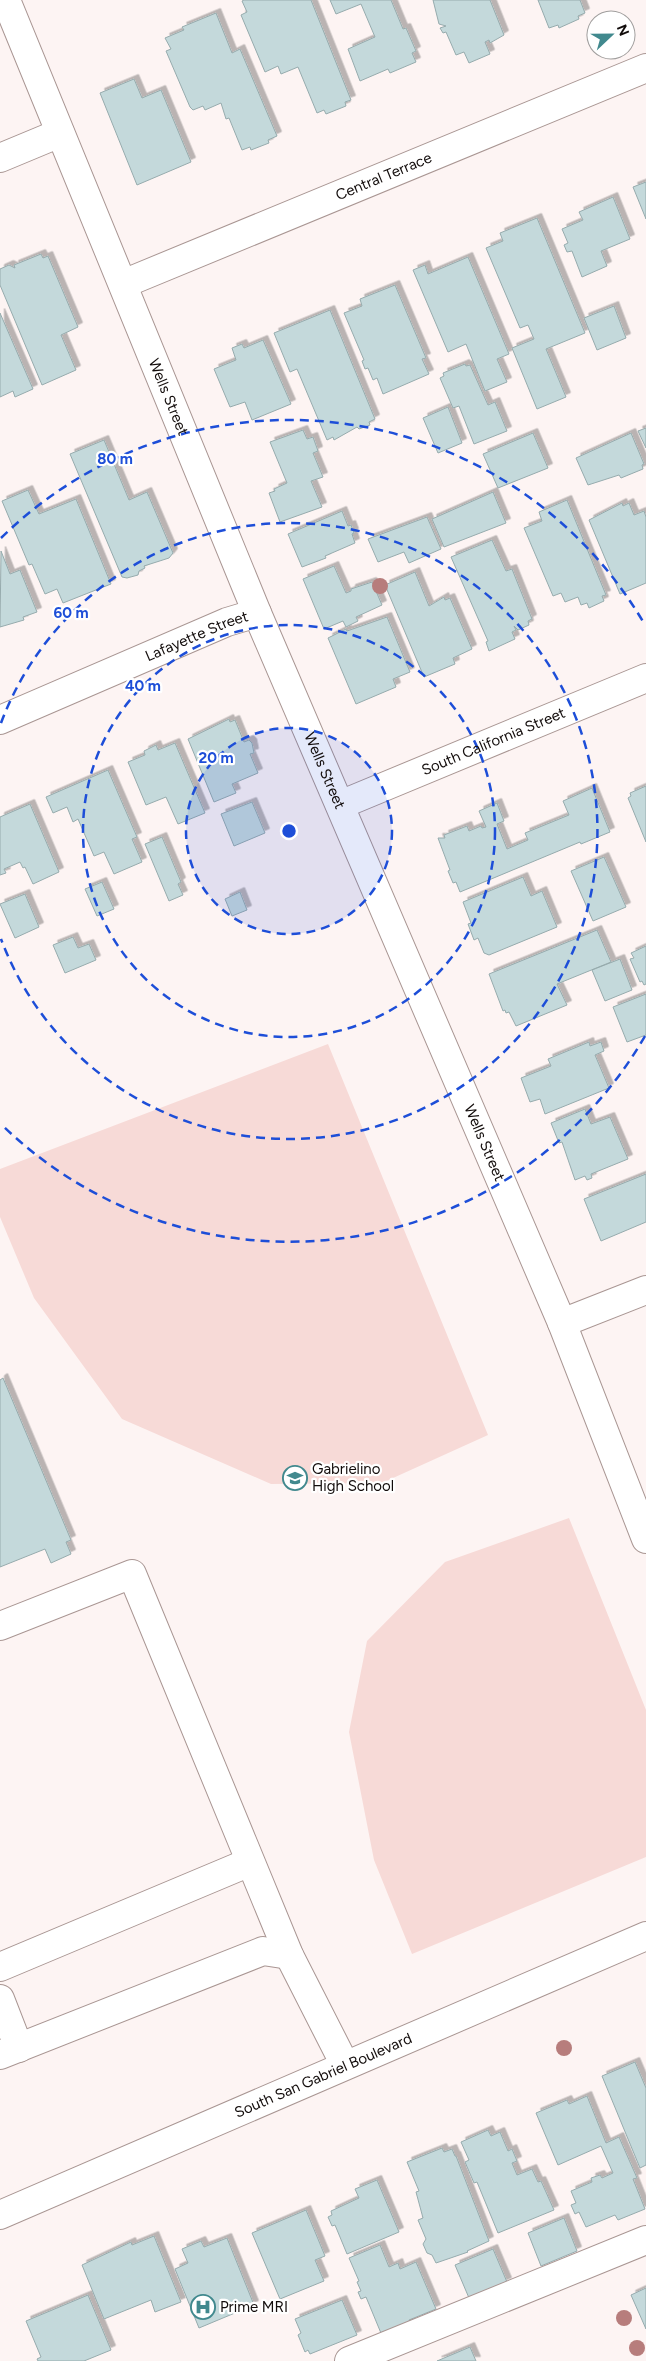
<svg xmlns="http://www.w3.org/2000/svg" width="646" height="2361" font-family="Figtree,sans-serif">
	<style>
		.green { fill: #f7dad7 }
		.building { fill: #c4d9db; stroke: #96abad; filter: url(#shadow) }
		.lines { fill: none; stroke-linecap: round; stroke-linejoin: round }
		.minor-casing { stroke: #a99693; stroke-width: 30 }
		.major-casing { stroke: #a99693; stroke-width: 30 }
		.minor { stroke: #fff; stroke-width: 28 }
		.major { stroke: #fff; stroke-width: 28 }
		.tree { fill: #b77d7c }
		.ring { fill: none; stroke: #1d4ed8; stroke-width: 2.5; stroke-dasharray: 9 6 }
		.labels { text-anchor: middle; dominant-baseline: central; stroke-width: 4.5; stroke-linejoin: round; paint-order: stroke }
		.street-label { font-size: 15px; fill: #120c0b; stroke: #fff }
		.poi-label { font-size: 15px; fill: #120c0b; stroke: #fff; text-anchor: start }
		.centre { fill: #1d4ed8; stroke: #fff; stroke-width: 2.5 }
		.ring-label { font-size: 15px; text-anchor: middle; font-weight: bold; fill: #1d4ed8; stroke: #fff; stroke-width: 4.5; stroke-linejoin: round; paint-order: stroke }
	</style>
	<defs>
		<filter id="shadow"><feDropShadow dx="4.5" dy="-4.5" stdDeviation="0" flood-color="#0004"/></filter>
	</defs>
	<rect width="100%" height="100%" fill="#fdf4f3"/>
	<path class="green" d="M328,1044L488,1435L382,1483L271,1484L122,1419L34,1298L0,1217V1169Z
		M569,1518L646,1710V1857L412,1954L374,1860L349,1732L367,1641L445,1562Z"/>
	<path class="building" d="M311,0L351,100L345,102L346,106L326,114L324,110L317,113L298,67L281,74L278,66L265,72L241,15L247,12L242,1L244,0Z
		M330,0H391L403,29L406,28L416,51L412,53L416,62L390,73L388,69L360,81L348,49L375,37L361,4L336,14Z
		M433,0H490L504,35L490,43L489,40L485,42L490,54L469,63L464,52L456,55L446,32L443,33L440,28L446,26L439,24Z
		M538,0H580L585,13L578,16L579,19L559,28L558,25L549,28Z
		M216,13L232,53L240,49L277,136L268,140L269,143L251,150L250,147L242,150L229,118L226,119L221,103L205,110L203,106L193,110L190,107L166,51L171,49L165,38L184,30L182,27Z
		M134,79L142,98L161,90L191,162L137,185L100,93Z
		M646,182V219L633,187Z
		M613,197L630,239L601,251L607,266L582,277L572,251L567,252L564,245L568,243L562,229L583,220L579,212Z
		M537,218L585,333L546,349L566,397L537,409L512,348L534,339L528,325L520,328L486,248L503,241L500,233Z
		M41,254L43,258L48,256L78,327L61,335L76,370L42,385L0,285V269L9,265L15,268L14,265Z
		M468,257L509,354L497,359L507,382L485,391L466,344L448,352L413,270L425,265L428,274Z
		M395,285L426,358L422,359L429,374L383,394L377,378L373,380L368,368L365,369L362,361L364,360L344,313L362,306L360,299Z
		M614,306L626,338L597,350L584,318Z
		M330,310L375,419L369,422L370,425L359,429L357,427L334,440L333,437L327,440L297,369L290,372L274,333Z
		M0,313L33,389L15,397L13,391L0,397Z
		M263,340L291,404L252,420L245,402L230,407L214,369L236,360L232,348L242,344L244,348Z
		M465,364L466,366L470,365L488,405L495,402L507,431L474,444L459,406L453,408L440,378L444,376L443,373Z
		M448,407L462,443L438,453L423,418Z
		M646,428V448L638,431Z
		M303,430L307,439L313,437L318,451L313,453L323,477L311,481L322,507L280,522L269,493L275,491L274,489L287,483L270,442Z
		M533,433L548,468L498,488L483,454Z
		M631,433L644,464L642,465L643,469L621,478L619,475L588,485L576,458Z
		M104,440L129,500L147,492L173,553L169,558L144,566L145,568L139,571L138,575L127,578L122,577L70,454Z
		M28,490L39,514L76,499L111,584L63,603L57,589L45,594L32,564L29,565L2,501Z
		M493,492L506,523L444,547L432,519Z
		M567,500L606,595L602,596L604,601L589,608L587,603L581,605L578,597L565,602L561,593L553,596L524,528L542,521L539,512Z
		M622,503L623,506L629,503L634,515L644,511L646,517V583L620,594L589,520Z
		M342,511L348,526L351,525L354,533L352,534L355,543L325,556L326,558L302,567L288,534Z
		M427,517L441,549L409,563L404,552L378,562L368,539Z
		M492,540L506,571L512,569L532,619L528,621L529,625L518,630L514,626L516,630L512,632L515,639L489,651L486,642L488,641L451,557Z
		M1,551L10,574L20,570L37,612L23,617L24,620L0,627Z
		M334,566L346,593L351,591V589L372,582L382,605L356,617L358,621L346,627L343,621L324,629L303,579Z
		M415,572L429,606L444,597L445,600L450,598L472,649L453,658L455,664L424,677L385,585Z
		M387,617L410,672L393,679L396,687L356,704L328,638L346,629L347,631Z
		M229,719L230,722L235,720L244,742L249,740L252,743L254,753L250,754L258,773L232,784L236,793L214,802L188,739Z
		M175,743L205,813L178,824L166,797L146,805L128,762L145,755L144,751L156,745L158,750Z
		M108,770L137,837L132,839L142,862L114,874L104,852L94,856L78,819L73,822L67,807L53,813L46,797Z
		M646,786V842L628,798L631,796L630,793Z
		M592,788L610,832L581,844L580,842L460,892L456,882L453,883L448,871L450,870L438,838H445L444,835L467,826L469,831L481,826L482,828L486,827L479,811L497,803L504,821L497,824L507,849L528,840L525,833L569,815L563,801Z
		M252,802L265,833L234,846L221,814Z
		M30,804L59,872L33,884L25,867L23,868L20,862L4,869L6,873L0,875V817Z
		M162,837L181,882L178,884L183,895L169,901L145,844Z
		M604,857L626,907L593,921L571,871Z
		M523,877L531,896L542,891L557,927L489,955L484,953L478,938L474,940L468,924L471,923L463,902Z
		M102,882L114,909L97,916L85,889Z
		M240,892L247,910L232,916L225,899Z
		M25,894L39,927L15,938L0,904Z
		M597,930L611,962L557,984L567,1005L516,1026L509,1012L506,1013L505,1010L503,1011L489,974Z
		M73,937L78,948L89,944L96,960L65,973L53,945Z
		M646,946V984L644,985L642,981L640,982L630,959L634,958L631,953Z
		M620,959L632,990L605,1001L592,970Z
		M646,994V1035L627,1042L613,1007Z
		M589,1042L590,1046L601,1042L604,1051L595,1055L609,1088L545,1114L540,1099L530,1102L521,1078L551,1066L548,1059Z
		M585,1109L591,1124L610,1117L628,1159L591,1174L592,1178L587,1180L585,1176L575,1180L562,1142L559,1143L551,1123Z
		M646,1174V1222L601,1241L584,1199Z
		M3,1378L71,1540L66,1542L71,1554L51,1563L45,1549L0,1567V1380Z
		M635,2062L646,2088V2165L640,2168L602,2076Z
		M587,2096L606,2143L619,2137L637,2178L633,2179L645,2209L618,2220L615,2215L586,2227L579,2212L575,2214L571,2205L576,2203L571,2191L592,2182L591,2178L600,2175L602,2178L613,2173L601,2146L558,2165L536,2113L567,2100L569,2104Z
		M488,2130L491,2136L500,2132L508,2151L512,2149L517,2161L512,2163L517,2175L532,2169L538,2182L541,2181L554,2210L498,2233L477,2182L474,2183L465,2162L469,2160L461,2142Z
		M442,2148L444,2152L452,2149L455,2156H456L489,2241L467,2251L468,2252L436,2263L432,2255L427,2253L423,2244L426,2239L418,2220L423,2218L416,2192L419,2191L407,2162Z
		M377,2180L399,2232L347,2254L335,2225L332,2226L328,2217L332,2215L331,2211L359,2198L355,2189Z
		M306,2210L325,2256L315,2260L324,2281L280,2299L252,2233Z
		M564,2218L577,2251L541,2266L528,2233Z
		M154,2236L181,2302L155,2312L151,2300L104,2319L82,2265L131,2242L132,2245Z
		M227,2238L254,2305L199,2328L175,2269L188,2263L182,2249L201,2241L204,2247Z
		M380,2245L389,2267L398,2263L400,2269L416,2262L436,2309L409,2320L411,2326L383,2338L366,2297L361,2299L358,2292L361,2291L357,2282L359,2281L349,2258Z
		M493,2249L507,2282L469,2298L455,2265Z
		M646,2288V2329L631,2295Z
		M88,2295L111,2350L84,2361H38L37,2359L41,2357L26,2321Z
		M342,2300L357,2335L310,2354L308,2350L305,2352L298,2335L301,2333L295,2319Z
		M470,2347L476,2361H437Z"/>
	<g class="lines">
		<defs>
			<g id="minor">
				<path id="s1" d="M6,0L257,613L562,1323L646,1539"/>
				<path d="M0,158L60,133"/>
				<path id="s2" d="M123,284L646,68"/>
				<path id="s3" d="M0,720L227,622L257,613"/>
				<path id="s4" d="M340,805L646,678"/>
				<path d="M562,1323L646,1290"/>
				<path d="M0,1626L132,1574L289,1955L345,2065"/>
				<path d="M0,1967L250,1862"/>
				<path d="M0,1999L19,2048"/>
				<path d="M0,2055L263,1951L289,1955"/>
				<path d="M349,2361L646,2240"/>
			</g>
			<g id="major">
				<path id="s5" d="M0,2215L646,1936"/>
			</g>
		</defs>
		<use href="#minor" class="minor-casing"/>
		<use href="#major" class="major-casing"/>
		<use href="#minor" class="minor"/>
		<use href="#major" class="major"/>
	</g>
	<g class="tree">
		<circle cx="380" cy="586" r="8"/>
		<circle cx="564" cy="2048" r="8"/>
		<circle cx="624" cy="2318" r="8"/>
		<circle cx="637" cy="2348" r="8"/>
	</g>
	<circle cx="289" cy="831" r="103" fill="#1d4ed8" fill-opacity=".12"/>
	<g class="ring">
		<circle cx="289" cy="831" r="103"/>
		<circle cx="289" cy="831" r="206"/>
		<path d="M1 723A308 308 0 1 1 1 939"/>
		<path d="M645 1036A411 411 0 0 1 1 1124M1 538A411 411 0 0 1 645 625"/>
	</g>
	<defs>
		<symbol id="school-ring" viewBox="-11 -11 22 22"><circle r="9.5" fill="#fff" stroke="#41898e" stroke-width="1.5"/><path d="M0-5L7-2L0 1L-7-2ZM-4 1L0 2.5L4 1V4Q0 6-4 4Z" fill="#41898e"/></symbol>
		<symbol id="hospital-ring" viewBox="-11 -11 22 22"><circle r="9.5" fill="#fff" stroke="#41898e" stroke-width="1.5"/><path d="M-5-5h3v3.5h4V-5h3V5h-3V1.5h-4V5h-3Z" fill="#41898e"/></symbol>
	</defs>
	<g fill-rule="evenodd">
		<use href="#school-ring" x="281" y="1464" width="28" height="28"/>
		<use href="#hospital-ring" x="189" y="2293" width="28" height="28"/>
	</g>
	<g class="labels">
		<g class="street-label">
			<text stroke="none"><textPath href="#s2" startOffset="282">Central Terrace</textPath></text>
			<text stroke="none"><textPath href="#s1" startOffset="429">Wells Street</textPath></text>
			<text stroke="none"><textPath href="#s3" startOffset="214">Lafayette Street</textPath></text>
			<text stroke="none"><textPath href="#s4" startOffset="166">South California Street</textPath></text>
			<text stroke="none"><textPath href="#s1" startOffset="834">Wells Street</textPath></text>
			<text stroke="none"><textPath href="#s1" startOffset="1239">Wells Street</textPath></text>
			<text stroke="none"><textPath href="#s5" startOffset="352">South San Gabriel Boulevard</textPath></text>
		</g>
		<g class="poi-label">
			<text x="312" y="1469">Gabrielino<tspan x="312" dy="17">High School</tspan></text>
			<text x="220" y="2307">Prime MRI</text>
		</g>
	</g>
	<circle cx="289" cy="831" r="8" class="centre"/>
	<g class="ring-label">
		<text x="115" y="464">80 m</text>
		<text x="71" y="618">60 m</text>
		<text x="143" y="691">40 m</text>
		<text x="216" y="763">20 m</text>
	</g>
	<g transform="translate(611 35) rotate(68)"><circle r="24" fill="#ffffff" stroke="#a09e9d"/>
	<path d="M0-4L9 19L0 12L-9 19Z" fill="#41898e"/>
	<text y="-8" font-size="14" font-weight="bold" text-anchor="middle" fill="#120c0b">N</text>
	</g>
</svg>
